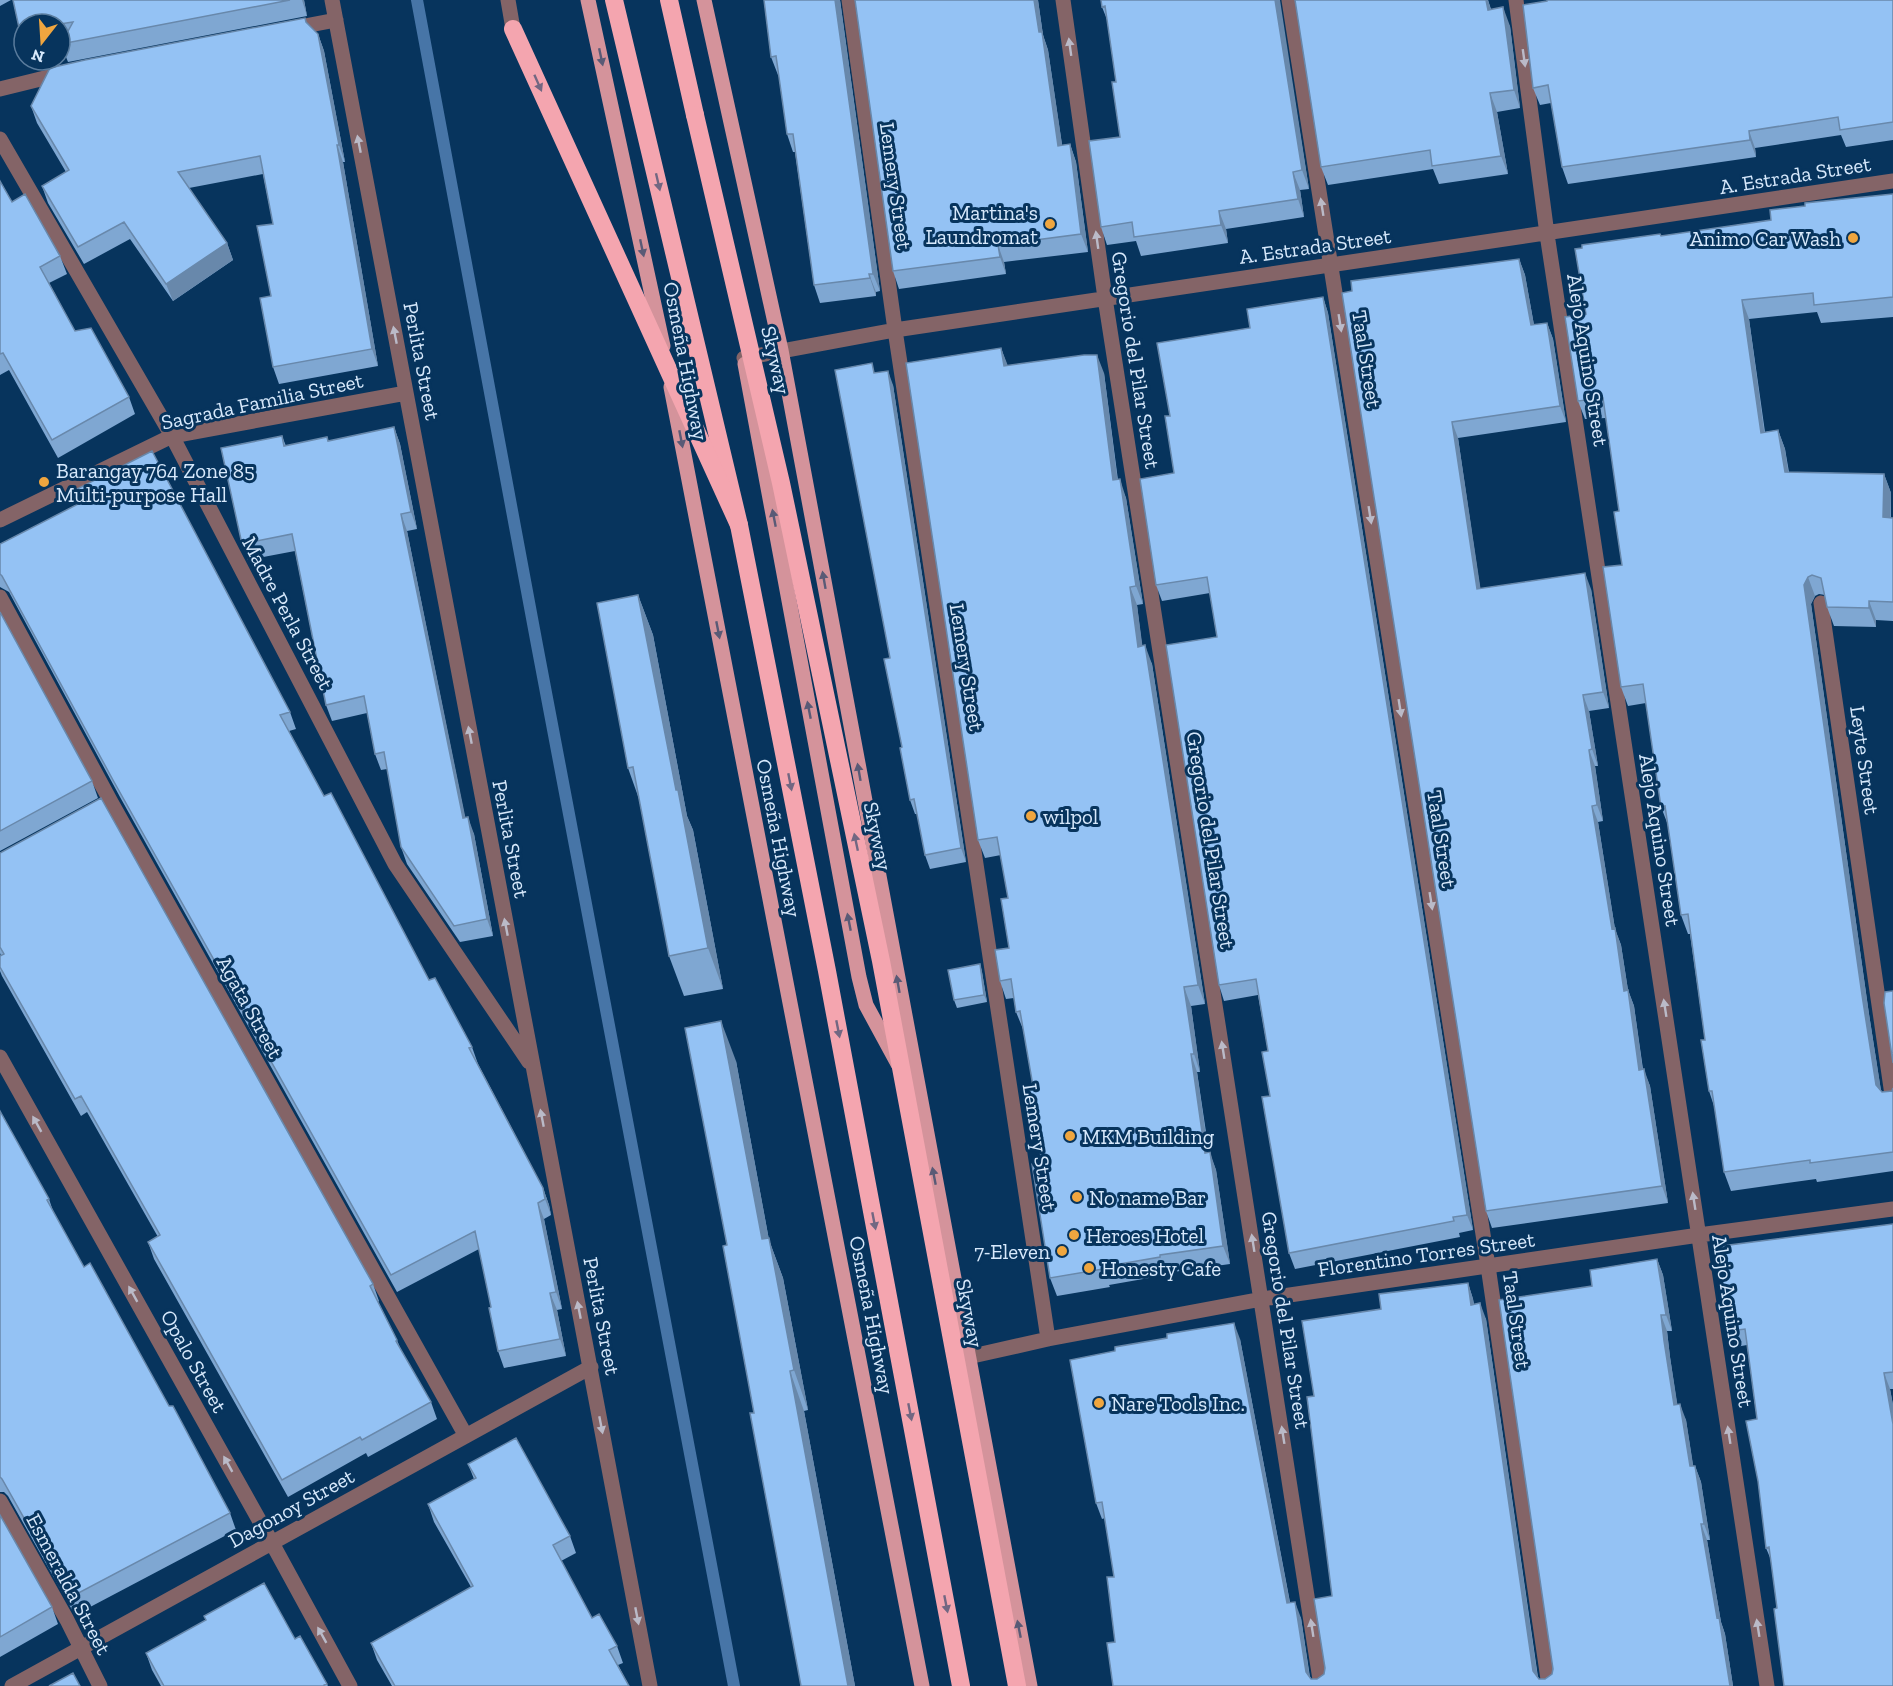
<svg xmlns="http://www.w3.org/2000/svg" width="1893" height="1686" font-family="'Zilla Slab',serif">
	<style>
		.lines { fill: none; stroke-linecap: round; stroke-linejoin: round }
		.stream { stroke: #4775a7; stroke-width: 12 }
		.minor { stroke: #846467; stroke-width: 15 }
		.major { stroke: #d4939b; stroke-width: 15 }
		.highway { stroke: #f4a5af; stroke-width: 18 }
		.highway-bridge { stroke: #f4a5af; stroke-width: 18 }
		.wall { fill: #7fa7d2 }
		.shaded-wall { fill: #6888ab }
		.building { fill: #94c2f4; stroke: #6888ab; stroke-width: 1.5 }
		.oneway { fill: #babac8 }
		.oneway2 { fill: #595a76 }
		.oneway3 { fill: #726782 }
		.poi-dot { fill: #f0a63f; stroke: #07345d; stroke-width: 2 }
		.labels { text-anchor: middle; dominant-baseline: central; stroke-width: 6; stroke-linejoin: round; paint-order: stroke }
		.street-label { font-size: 21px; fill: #d7e9fc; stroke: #07345d }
		.poi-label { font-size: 21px; fill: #d7e9fc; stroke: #07345d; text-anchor: start }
	</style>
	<rect width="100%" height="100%" fill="#07345d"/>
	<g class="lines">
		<path class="stream" d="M417,0L537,645L734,1686"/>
		<path class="minor" d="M332,0L650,1686
			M508,0L513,29
			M849,0L895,330L1048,1339
			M1063,0L1105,298L1321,1686
			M1289,0L1488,1266L1549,1686
			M1516,0L1547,234L1767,1686
			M289,29L336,20
			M0,89L65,73
			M0,139L172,436L395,864L529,1062
			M744,358L895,330L1893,181
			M0,520L172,436L406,393
			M0,597L111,802L466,1436
			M1821,603L1893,1102
			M0,1057L272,1543L350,1686
			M968,1357L1048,1339L1262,1299L1699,1235L1893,1209
			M0,1501L67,1620L100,1686
			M12,1686L591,1367"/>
		<path class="major" d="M588,0L663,346
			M704,0L781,350L1030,1686
			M745,364L859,977L866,1005L898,1064
			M671,387L922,1686"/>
		<path class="highway" d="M614,0L739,525L827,971L961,1686
			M669,0L695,115"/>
		<path class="highway-bridge" d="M513,29L739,525
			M695,115L781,483L881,961L1017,1686"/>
	</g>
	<path class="wall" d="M0,0H11L0,6Z
		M13,0H304L307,16L68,62L61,44L62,43H60V24H24V43L20,32Z
		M764,0H840L880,291L876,292V296L820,303L814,285L795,152H793L787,134L779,74L778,75L771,57Z
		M855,0H1038L1043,35L1048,50L1062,145L1070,144L1076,162L1088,252L1004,262L1006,274L899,289L893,271Z
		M1488,0L1491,9L1510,26L1520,108L1497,112L1508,174L1439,184L1433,169L1328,185L1321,167Z
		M1893,0V140L1846,147L1841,135L1755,148L1756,157L1568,184L1562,167L1551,103L1540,105L1533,88L1547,1Z
		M1279,2L1309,189L1300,190L1304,217L1226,229L1228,243L1141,256L1136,241L1107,245L1101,227L1120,137L1116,82L1108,22L1102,7Z
		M307,23L318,34L324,51L345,162H343L378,366L279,384L273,367L271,296L273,224L263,174L189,188L227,243L233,260L173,301L130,239L84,264L48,203L42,186L66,172L37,123L31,106Z
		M0,181L12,202L60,256L67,274L49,283L75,331L129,397L135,414L58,458L9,370L0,375Z
		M1893,194V317L1821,323L1817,312L1749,319L1765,432L1778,430L1785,449L1789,472L1884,474L1891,493V518H1893V621L1876,620V627L1834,626L1827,607L1825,595L1819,594L1815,596L1811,604L1869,1014L1881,1091L1882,1092L1892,1091L1893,1088V1171L1817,1182L1816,1179L1731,1191L1724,1172L1715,1109L1709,1091L1705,1040L1690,934H1688L1681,915L1668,825L1661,807L1646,703L1628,706L1621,687L1622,565L1619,511L1606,418L1585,419L1578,401L1586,314L1661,236L1771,220L1805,206Z
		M1519,259L1525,275L1534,325L1547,323L1553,339L1566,422L1458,438L1480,588L1591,589L1609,708L1589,711L1598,766H1595L1603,821L1598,822L1615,929L1621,945L1628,990L1634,1006L1643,1069L1650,1086L1668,1203L1492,1228L1486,1211L1342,293Z
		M1323,297L1328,313L1473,1230L1459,1233L1460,1237L1295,1269L1289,1253L1270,1096L1268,1051L1258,995L1224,1001L1219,985L1217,637L1210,593L1162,601L1156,585L1174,473L1170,416L1250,328Z
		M1001,348L1007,365L1104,373L1118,480L1126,498L1143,604L1137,605L1142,646L1152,664L1205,1004L1191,1006L1200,1072H1197L1209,1152L1216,1170L1230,1264L1166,1273V1275L1109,1285L1110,1287L1057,1296L1050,1278L1042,1162L1033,1086L1023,1029L1016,1012L1014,998L1006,999L1000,981L1009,948L1008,898L1001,855L985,858L978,840Z
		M876,373L893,385L966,862L930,869L925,855L917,814H915L910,800L890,658Z
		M394,427L400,444L417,529L407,531L465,818L474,834L493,936L460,942L407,864L401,847L387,769L381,770L375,754L367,713L332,721L326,705L295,551L248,560L242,544L282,436L286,446L328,441Z
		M77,489L290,712L296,729L289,731L324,796L429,980L472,1047L478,1064L543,1188L549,1205L551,1215L544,1219L562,1309L557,1310L566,1356L504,1368L498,1351L491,1307L479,1249L397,1292L120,797L9,592L0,587V544L82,502Z
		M638,595L653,635L687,816L693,830L723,989L684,996L669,956L639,799L628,768Z
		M0,612L92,781L98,798L0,851Z
		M0,853L373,1284L379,1301L378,1302L397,1340L401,1350L431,1402L437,1419L368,1457L366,1453L288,1497L154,1259L148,1242L158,1237L87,1112L81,1116L2,976L0,971V956H1L0,953Z
		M980,964L982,972L987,1002L957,1008L954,1000Z
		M736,1061L769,1240L783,1278L808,1410L804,1411L855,1686H801L727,1245Z
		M0,1112L49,1199L53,1211L84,1267L169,1406L230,1513L236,1530L75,1615L8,1496L4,1492H0Z
		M1893,1224V1389H1890L1893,1405V1686L1777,1608L1771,1560L1766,1548L1757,1419L1747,1345L1736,1347L1730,1331L1726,1279Z
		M1657,1259L1663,1275L1672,1331H1667L1670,1357L1677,1404L1686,1420L1693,1466H1695L1701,1482L1710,1540H1707L1721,1622L1725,1634L1733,1686H1113L1115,1642L1114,1577L1105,1518L1102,1519L1096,1503L1240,1339L1290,1602L1301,1618L1310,1677L1311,1679H1317L1324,1674L1332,1596L1314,1396L1381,1309L1468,1283L1473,1299L1474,1304L1486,1319L1538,1677L1539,1679H1545L1552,1674L1592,1286Z
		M468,1464L570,1536L576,1553L561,1561L592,1618L617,1646L623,1663L618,1665L629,1686H392L377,1660L371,1643L471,1587L434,1522L428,1504L474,1479Z
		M0,1515L52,1607L58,1624L0,1657Z
		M204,1616L295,1639L328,1686H161L152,1670L146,1653L206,1621Z"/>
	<path class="shaded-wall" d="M302,0H304L307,16Z
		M835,0H840L880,291L873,274Z
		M1034,0H1038L1043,35L1048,50L1065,164L1058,146L1039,32Z
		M1275,0H1280L1309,189L1302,170Z
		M1484,0H1488L1491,11L1494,28Z
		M1503,7L1510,26L1520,108L1514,90Z
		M318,34L324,51L345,162L339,145Z
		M1490,93L1497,112L1508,174L1501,156Z
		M1749,131L1755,148L1756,157L1750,140Z
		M1070,144L1076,162L1088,252L1081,234Z
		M337,145L343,162L378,366L372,349Z
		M1293,172L1300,190L1304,217L1298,199Z
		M1219,211L1226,229L1228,243L1221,225Z
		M227,243L233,260L173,301L166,284Z
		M998,245L1004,262L1006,274L1000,257Z
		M1519,259L1525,275L1537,342L1531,325Z
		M869,274L876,292V296L870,278Z
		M1323,297L1328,313L1473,1230L1467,1215Z
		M1742,300L1749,319L1767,452L1761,433Z
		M1547,323L1553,339L1566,422L1560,406Z
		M1001,348L1008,366H1004Z
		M1097,355L1104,373L1120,499L1113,480Z
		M888,371L893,385L966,862L961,848Z
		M1452,422L1458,438L1483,605L1477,589Z
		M394,427L400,444L417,529L411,512Z
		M1778,430L1785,449L1791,491L1785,472Z
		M1884,474L1891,493L1890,536L1883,517Z
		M1120,479L1126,498L1143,604L1136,586Z
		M401,514L407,531L469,835L463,818Z
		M1585,573L1591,589L1609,708L1603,692Z
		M1808,577L1815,596L1811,604L1869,1014L1883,1103L1876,1085L1862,995L1804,585Z
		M1130,587L1137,605L1145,665L1138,647Z
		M638,595L653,635L687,816L693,830L723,989L708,948L676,790Z
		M1869,601L1876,620V627L1869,608Z
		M1145,645L1152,664L1205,1004L1198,985Z
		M1583,695L1589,711L1598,766L1592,749Z
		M1589,750L1595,766L1603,821L1597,805Z
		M1592,806L1598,822L1615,929L1621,945L1628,990L1634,1006L1645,1086L1639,1070L1612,929Z
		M468,817L474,834L493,936L487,919Z
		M980,964L982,972L987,1002L984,995Z
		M1184,987L1191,1006L1200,1072L1194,1054Z
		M721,1021L736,1061L769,1240L783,1278L808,1410L794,1370L762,1239Z
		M1191,1054L1197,1072L1211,1171L1205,1153Z
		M1644,1069L1650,1086L1668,1203L1662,1186Z
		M1210,1152L1216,1170L1230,1264L1223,1246Z
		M543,1188L549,1205L551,1215L545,1199Z
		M538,1203L544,1219L562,1309L556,1292Z
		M1657,1259L1663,1275L1672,1331L1666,1315Z
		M1468,1283L1473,1299L1476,1321L1471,1305Z
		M550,1293L557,1310L566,1356L560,1339Z
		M1480,1303L1486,1319L1539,1686L1533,1671Z
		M1661,1315L1667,1331L1670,1357L1680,1421L1674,1405L1664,1341Z
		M1234,1323L1240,1339L1293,1619L1287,1603Z
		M790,1371L804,1411L855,1686H848Z
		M1884,1373L1890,1389L1893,1405V1424Z
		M1680,1404L1686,1420L1696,1483L1690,1466Z
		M1695,1466L1701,1482L1710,1540L1704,1524Z
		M1701,1524L1707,1540L1721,1622L1725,1634L1733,1686H1730L1717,1618Z
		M1295,1602L1301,1618L1311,1686L1306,1672Z"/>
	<path class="building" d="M13,0H290L61,44L73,22L60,24H24V31L20,32Z
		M764,0H835L873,274H869L870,278L814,285L793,134H787L776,56L771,57Z
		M855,0H1034L1039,32H1042L1058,146L1070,144L1081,234L998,245L1000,257L893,271Z
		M1101,0H1275L1302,170L1293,172L1298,199L1219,211L1221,225L1134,237L1132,222L1101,227L1089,141L1120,137L1112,82H1116L1105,6L1102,7Z
		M1295,0H1486L1488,10L1503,7L1514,90L1490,93L1501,156L1432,166L1430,150L1321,167Z
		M1547,0H1893V122L1840,130L1838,117L1749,131L1750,140L1562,167L1548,85L1533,88L1523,5L1547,1Z
		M305,18L306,22L318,34L339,145H337L372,349L273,367L260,298L271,296L257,226L273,224L260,156L178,172L227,243L166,284L124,222L78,247L42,186L69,170L31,106L50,68L85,60Z
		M0,181L12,202L25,194L60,256L40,267L75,331L91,328L129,397L52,440L3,353L0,354Z
		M1893,194V297L1814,305L1813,293L1742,300L1761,433L1778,430L1785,472L1884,474L1883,517L1893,518V602L1869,601V608L1827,607L1821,578L1812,575L1808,577L1804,585L1862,995L1876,1085L1882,1092L1892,1091L1893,1088V1152L1810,1163V1160L1724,1172L1712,1091H1709L1701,1040H1705L1688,914L1681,915L1665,806L1661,807L1643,684L1621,687L1603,567L1622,565L1614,512L1619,511L1603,398L1578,401L1565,317L1586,314L1575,249L1582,248V245L1660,234L1661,236L1771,220L1770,210L1805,206V203Z
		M1519,259L1531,325L1547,323L1560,406L1452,422L1477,589L1585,573L1603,692L1583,695L1592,749L1589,750L1597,805L1592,806L1612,929L1615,928L1624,991L1628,990L1639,1070L1644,1069L1662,1186L1486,1211L1342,293L1352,291L1351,281Z
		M1323,297L1467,1215L1453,1217L1454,1221L1289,1253L1262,1097L1270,1096L1262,1052L1268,1051L1256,979L1219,985L1166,645L1217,637L1207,577L1156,585L1140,479L1174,473L1165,416H1170L1157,343L1250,328L1247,309Z
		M1001,348L1004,366L1084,355H1097L1113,480L1120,479L1136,586L1130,587L1138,647L1145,645L1198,985L1184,987L1194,1054H1191L1205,1153L1210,1152L1223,1246L1160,1255V1257L1103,1267V1269L1050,1278L1032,1164L1042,1162L1029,1087L1033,1086L1020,1011L1016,1012L1011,979L1000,981L995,950L1009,948L1001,899L1008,898L997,837L978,840L906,363Z
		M872,363L874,373L888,371L961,848L925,855L914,799L910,800L900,748L902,747L884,659L890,658L835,370Z
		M394,427L411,512L401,514L463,818L468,817L487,919L454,926L401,847L384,752L375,754L364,696L326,705L292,534L242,544L221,448L282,436L284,446L327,437L328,441Z
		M152,451L290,712L280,715L324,796L331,793L429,980L435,978L472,1047L469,1048L543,1188L545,1199L538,1203L556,1292L550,1293L560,1339L498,1351L489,1308L491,1307L475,1231L391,1275L113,780L2,576L0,574V544L84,501L77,489Z
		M638,595L676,790H678L708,948L669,956L633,767L628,768L597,603Z
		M0,612L92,781L0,831Z
		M101,798L373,1284L370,1286L397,1340L396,1341L431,1402L362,1440L360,1437L282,1480L148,1242L160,1235L81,1096L75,1099L0,967V956L4,954L0,947V853Z
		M980,964L984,995L954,1000L948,970Z
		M1893,991V1063L1884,1003L1885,992Z
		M721,1021L762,1239L769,1238L794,1370L790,1371L848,1686H801L750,1413H754L723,1246L727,1245L685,1028Z
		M0,1111L49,1199L47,1200L84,1267L90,1263L169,1406H173L230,1513L69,1598L2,1479L0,1477Z
		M1893,1224V1372L1884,1373L1893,1424V1686H1784L1774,1609L1777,1608L1769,1547L1766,1548L1758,1481L1746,1421L1757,1419L1745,1329L1730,1331L1722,1280L1726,1279L1722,1246Z
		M1657,1259L1666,1315H1661L1664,1341L1674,1405L1680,1404L1690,1466H1695L1704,1524H1701L1717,1618L1719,1617L1730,1686H1113L1107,1643L1115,1642L1107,1577H1114L1102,1502L1096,1503L1070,1360L1115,1351V1347L1167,1338V1334L1234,1323L1287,1603L1295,1602L1306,1672L1311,1679H1317L1324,1674L1325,1668L1314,1599L1332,1596L1307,1397L1314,1396L1302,1321L1381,1309L1379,1294L1468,1283L1471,1305L1480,1303L1533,1671L1539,1679H1545L1552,1674L1553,1669L1499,1300L1592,1286L1590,1270Z
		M516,1438L570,1536L553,1545L592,1618L599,1614L617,1646L609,1650L629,1686H395L371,1643L473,1586L428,1504L476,1478L468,1464Z
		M0,1515L52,1607L0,1637Z
		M264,1583L295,1639L300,1636L327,1684L324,1685V1686H164L146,1653L206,1620L204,1616Z
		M73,1673L80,1686H49Z"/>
	<defs><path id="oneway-solid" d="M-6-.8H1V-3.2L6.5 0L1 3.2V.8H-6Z" transform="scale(1.5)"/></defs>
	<g class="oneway">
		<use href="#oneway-solid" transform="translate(1070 47) rotate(-98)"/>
		<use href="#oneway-solid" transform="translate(1524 58) rotate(82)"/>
		<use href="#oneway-solid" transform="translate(359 144) rotate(-101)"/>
		<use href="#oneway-solid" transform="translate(1322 207) rotate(-99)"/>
		<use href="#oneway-solid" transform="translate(1097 240) rotate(-98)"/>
		<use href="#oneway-solid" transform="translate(1340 323) rotate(81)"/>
		<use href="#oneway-solid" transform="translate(395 335) rotate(-101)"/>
		<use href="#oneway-solid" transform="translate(1370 515) rotate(81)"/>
		<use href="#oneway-solid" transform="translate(1400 708) rotate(81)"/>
		<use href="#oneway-solid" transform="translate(470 735) rotate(-101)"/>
		<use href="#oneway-solid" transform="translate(1431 901) rotate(81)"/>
		<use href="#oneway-solid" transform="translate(506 927) rotate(-101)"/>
		<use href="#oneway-solid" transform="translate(1665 1008) rotate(-99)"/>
		<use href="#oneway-solid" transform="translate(1223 1050) rotate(-99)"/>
		<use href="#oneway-solid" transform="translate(542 1118) rotate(-101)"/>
		<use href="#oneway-solid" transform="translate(37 1124) rotate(-119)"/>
		<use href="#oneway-solid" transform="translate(1694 1201) rotate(-99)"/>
		<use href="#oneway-solid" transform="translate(1253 1243) rotate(-99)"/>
		<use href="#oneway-solid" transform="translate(133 1294) rotate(-119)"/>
		<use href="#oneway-solid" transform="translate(579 1310) rotate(-101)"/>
		<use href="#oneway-solid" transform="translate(601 1425) rotate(79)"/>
		<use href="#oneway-solid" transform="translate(1283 1435) rotate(-99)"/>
		<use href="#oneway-solid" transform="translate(1729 1435) rotate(-99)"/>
		<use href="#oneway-solid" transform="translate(228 1464) rotate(-119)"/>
		<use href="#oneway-solid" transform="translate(637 1616) rotate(79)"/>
		<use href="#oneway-solid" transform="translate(1312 1628) rotate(-99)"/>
		<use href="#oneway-solid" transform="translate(1758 1628) rotate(-99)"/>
		<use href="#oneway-solid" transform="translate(322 1635) rotate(-119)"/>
	</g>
	<g class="oneway2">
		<use href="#oneway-solid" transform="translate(601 57) rotate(78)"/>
		<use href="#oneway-solid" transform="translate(642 248) rotate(78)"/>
		<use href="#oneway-solid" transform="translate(681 439) rotate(79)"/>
		<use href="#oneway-solid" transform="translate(774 518) rotate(-101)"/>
		<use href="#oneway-solid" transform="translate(824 580) rotate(-100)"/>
		<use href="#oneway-solid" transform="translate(718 630) rotate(79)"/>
		<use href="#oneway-solid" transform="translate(809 710) rotate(-101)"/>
		<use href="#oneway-solid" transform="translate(859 772) rotate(-100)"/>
		<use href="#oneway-solid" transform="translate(849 922) rotate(-101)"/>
		<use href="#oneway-solid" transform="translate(898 984) rotate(-100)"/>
		<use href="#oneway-solid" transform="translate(934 1176) rotate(-101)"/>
		<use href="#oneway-solid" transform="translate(1019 1629) rotate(-101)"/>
	</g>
	<g class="oneway3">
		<use href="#oneway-solid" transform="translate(538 83) rotate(66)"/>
		<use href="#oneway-solid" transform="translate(658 182) rotate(77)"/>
		<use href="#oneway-solid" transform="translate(790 782) rotate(79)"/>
		<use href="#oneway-solid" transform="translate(856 842) rotate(-102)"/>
		<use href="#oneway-solid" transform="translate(838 1029) rotate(79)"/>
		<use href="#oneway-solid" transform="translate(874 1221) rotate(79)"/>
		<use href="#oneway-solid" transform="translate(910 1412) rotate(79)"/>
		<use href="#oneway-solid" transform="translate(946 1604) rotate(79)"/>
	</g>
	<g class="poi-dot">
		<circle cx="1050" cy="224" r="6"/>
		<circle cx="1853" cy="238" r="6"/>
		<circle cx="44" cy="482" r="6"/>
		<circle cx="1031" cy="816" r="6"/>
		<circle cx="1070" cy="1136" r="6"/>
		<circle cx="1077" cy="1197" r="6"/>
		<circle cx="1074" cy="1235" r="6"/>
		<circle cx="1062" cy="1251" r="6"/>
		<circle cx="1089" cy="1268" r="6"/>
		<circle cx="1099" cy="1403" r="6"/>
	</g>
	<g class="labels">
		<g class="street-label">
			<text transform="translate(1795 175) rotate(-9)">A. Estrada Street</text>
			<text transform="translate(896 186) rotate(82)">Lemery Street</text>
			<text transform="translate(1315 246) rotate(-8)">A. Estrada Street</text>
			<text transform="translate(1367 359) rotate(81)">Taal Street</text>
			<text transform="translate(776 360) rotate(77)">Skyway</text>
			<text transform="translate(1136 360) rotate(81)">Gregorio del Pilar Street</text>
			<text transform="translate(1588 360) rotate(81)">Alejo Aquino Street</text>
			<text transform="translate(422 361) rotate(79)">Perlita Street</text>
			<text transform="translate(686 361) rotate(79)">Osmeña Highway</text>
			<text transform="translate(262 401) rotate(-12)">Sagrada Familia Street</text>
			<text transform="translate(288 613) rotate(62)">Madre Perla Street</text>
			<text transform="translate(967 667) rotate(81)">Lemery Street</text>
			<text transform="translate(1865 760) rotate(82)">Leyte Street</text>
			<text transform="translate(878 836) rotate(78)">Skyway</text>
			<text transform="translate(779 838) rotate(79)">Osmeña Highway</text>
			<text transform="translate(511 839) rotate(79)">Perlita Street</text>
			<text transform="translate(1442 839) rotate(81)">Taal Street</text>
			<text transform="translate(1211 840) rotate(81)">Gregorio del Pilar Street</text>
			<text transform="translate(1660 840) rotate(81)">Alejo Aquino Street</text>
			<text transform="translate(250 1007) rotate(61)">Agata Street</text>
			<text transform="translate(1040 1147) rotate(81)">Lemery Street</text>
			<text transform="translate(1426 1254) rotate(-8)">Florentino Torres Street</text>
			<text transform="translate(970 1313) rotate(79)">Skyway</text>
			<text transform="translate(872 1315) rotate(79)">Osmeña Highway</text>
			<text transform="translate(602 1316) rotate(79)">Perlita Street</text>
			<text transform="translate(1286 1320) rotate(81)">Gregorio del Pilar Street</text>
			<text transform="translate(1517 1320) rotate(82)">Taal Street</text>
			<text transform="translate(1733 1321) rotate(81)">Alejo Aquino Street</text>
			<text transform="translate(194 1361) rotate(61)">Opalo Street</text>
			<text transform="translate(291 1508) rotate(-29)">Dagonoy Street</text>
			<text transform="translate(69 1584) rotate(62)">Esmeralda Street</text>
		</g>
		<g class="poi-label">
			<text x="1038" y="212" text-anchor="end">Martina's<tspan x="1038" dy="24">Laundromat</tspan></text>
			<text x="1841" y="238" text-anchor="end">Animo Car Wash</text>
			<text x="56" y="470">Barangay 764 Zone 85<tspan x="56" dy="24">Multi-purpose Hall</tspan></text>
			<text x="1043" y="816">wilpol</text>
			<text x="1082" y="1136">MKM Building</text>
			<text x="1089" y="1197">No name Bar</text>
			<text x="1086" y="1235">Heroes Hotel</text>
			<text x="1050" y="1251" text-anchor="end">7-Eleven</text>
			<text x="1101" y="1268">Honesty Cafe</text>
			<text x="1111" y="1403">Nare Tools Inc.</text>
		</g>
	</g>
	<g transform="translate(42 42) rotate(197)"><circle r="28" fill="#07345d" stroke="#5a7c9d" stroke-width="1.5"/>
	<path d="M0-4.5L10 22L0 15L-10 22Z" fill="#f0a63f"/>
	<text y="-9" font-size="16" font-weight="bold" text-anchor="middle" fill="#d7e9fc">N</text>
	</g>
</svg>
